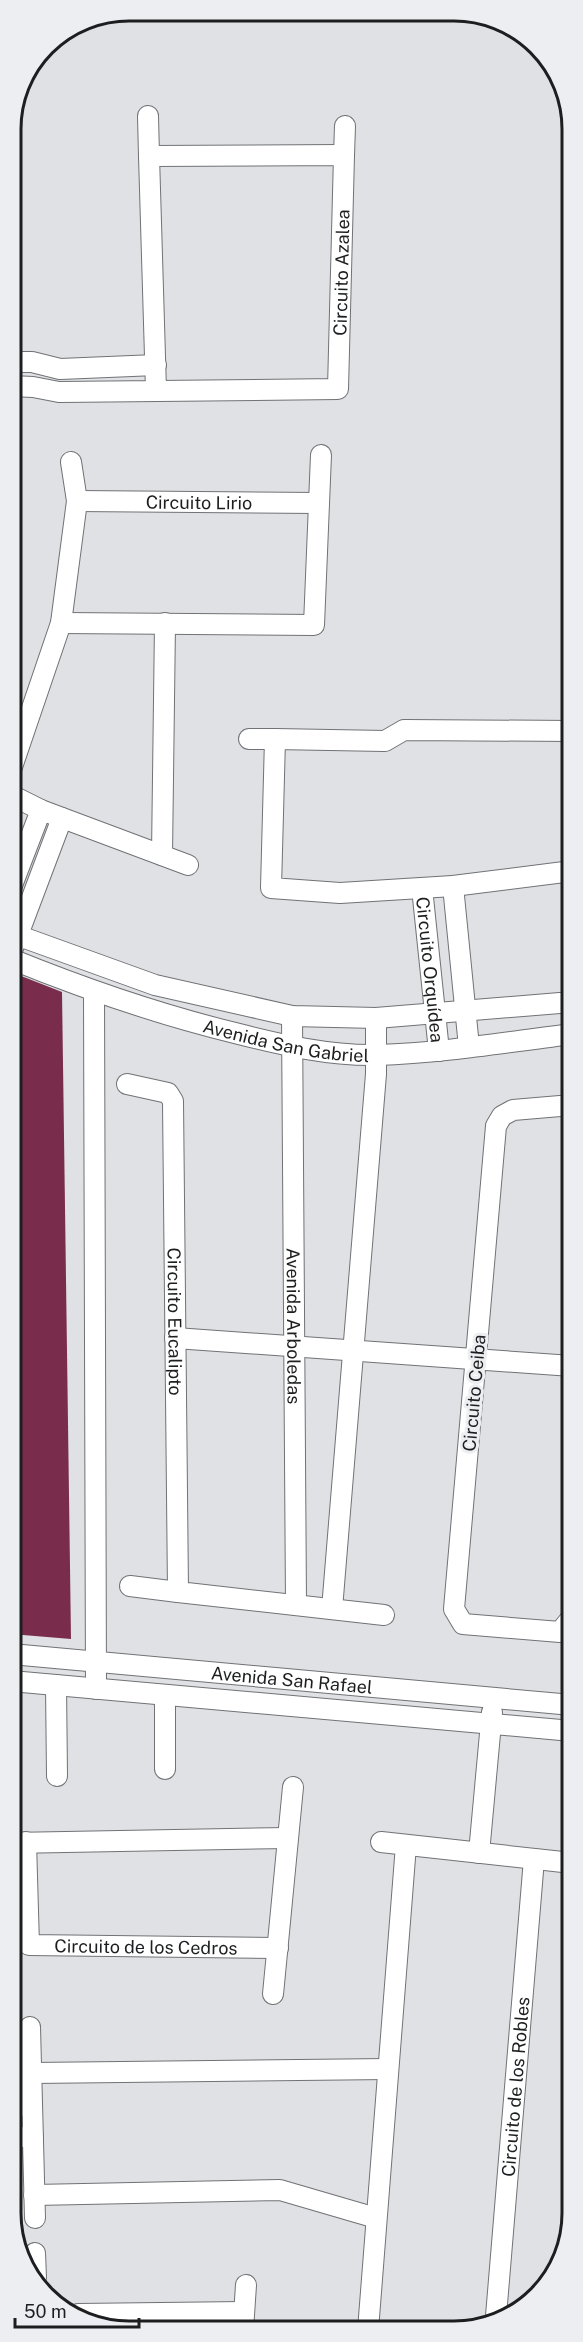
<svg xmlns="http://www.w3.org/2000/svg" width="583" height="2342" font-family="'Public Sans',sans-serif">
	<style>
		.building { fill: #7a2c4d }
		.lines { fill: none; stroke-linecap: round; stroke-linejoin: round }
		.minor-casing { stroke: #707275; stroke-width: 22 }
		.minor { stroke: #fff; stroke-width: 20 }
		.labels { text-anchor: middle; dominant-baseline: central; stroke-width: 6; stroke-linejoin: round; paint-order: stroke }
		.street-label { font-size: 18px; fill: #1d1e1f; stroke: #eceef2 }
		.rim { fill: none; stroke: #1d1e1f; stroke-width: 3 }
	</style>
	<rect width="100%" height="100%" fill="#dfe1e4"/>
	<path class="building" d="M11,972L62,992L71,1639L11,1634Z"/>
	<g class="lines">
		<defs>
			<g id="minor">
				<path d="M148,116L149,156"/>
				<path d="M344,155L345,126"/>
				<path d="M11,362H32L60,369L156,365"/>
				<path id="s1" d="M11,386L33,387L59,392L338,389L344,155L149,156L156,390"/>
				<path id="s2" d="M77,501L319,503"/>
				<path d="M61,623L314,625L321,455"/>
				<path d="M572,731L404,730L385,741L275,739L271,888L340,893L453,886L572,871"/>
				<path d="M249,739H275"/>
				<path d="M11,770L61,623L77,501L71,462"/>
				<path d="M11,795L41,810L188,865"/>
				<path d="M162,855L165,623"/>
				<path d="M453,886L469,1047"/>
				<path d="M11,888L41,810"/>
				<path id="s3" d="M422,888L439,1051"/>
				<path d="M11,933L155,985L292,1016L376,1018L572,1002"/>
				<path d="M13,948L62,818"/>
				<path id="s4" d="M11,959C85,989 157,1014 235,1033C282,1045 329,1056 378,1055C443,1053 507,1042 572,1034"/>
				<path d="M94,992L96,1689"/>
				<path id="s5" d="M292,1016L296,1605"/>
				<path id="s6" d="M127,1084L168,1093L173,1101L178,1592L384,1615"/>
				<path d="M572,1105L513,1110L502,1116L496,1126L454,1609L463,1624L560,1632L572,1617"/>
				<path d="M175,1338L572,1366"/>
				<path d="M130,1586L178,1592"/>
				<path d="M332,1609L376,1074V1018"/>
				<path id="s7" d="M11,1654L572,1705"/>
				<path d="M11,1681L572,1731"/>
				<path d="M56,1685L57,1776"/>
				<path d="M165,1769V1695"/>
				<path id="s8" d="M26,1842L29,1945L278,1948"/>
				<path d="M381,1842L572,1863"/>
				<path d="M11,1843L288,1838"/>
				<path d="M479,1853L492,1712"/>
				<path d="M273,1994L293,1787"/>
				<path d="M30,2027L35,2218"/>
				<path d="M32,2073L388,2069"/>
				<path d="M12,2106L32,2105"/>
				<path d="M12,2137H33"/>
				<path d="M34,2195L280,2190L376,2218"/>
				<path d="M35,2253L36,2278"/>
				<path d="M78,2314L244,2312"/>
				<path id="s9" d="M496,2316L534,1859"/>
				<path d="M243,2330L246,2285"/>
				<path d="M368,2330L406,1845"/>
			</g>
		</defs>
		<use href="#minor" class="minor-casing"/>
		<use href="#minor" class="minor"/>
	</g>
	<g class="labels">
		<g class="street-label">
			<text stroke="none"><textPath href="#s1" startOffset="444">Circuito Azalea</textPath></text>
			<text stroke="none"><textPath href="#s2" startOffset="122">Circuito Lirio</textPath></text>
			<text stroke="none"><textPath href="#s3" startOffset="82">Circuito Orquídea</textPath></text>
			<text stroke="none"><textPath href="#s4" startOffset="288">Avenida San Gabriel</textPath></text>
			<text stroke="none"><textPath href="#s6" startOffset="272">Circuito Eucalipto</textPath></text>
			<text stroke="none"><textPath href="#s5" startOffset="310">Avenida Arboledas</textPath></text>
			<text transform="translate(474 1393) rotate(-85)">Circuito Ceiba</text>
			<text stroke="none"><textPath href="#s7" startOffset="282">Avenida San Rafael</textPath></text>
			<text stroke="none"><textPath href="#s8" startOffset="220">Circuito de los Cedros</textPath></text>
			<text stroke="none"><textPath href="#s9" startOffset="230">Circuito de los Robles</textPath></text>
		</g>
	</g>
	<path d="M0 0H583V2342H0ZM129 21H454A108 108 0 0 1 562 129V2213A108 108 0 0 1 454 2321H129A108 108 0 0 1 21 2213V129A108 108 0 0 1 129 21Z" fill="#eceef2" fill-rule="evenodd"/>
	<path class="rim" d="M129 21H454A108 108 0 0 1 562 129V2213A108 108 0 0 1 454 2321H129A108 108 0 0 1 21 2213V129A108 108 0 0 1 129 21Z"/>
	<path d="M15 2318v9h124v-9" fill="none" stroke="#1d1e1f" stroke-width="3"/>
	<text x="24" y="2318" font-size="18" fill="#1d1e1f" stroke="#eceef2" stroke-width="4.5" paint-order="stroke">50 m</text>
</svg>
